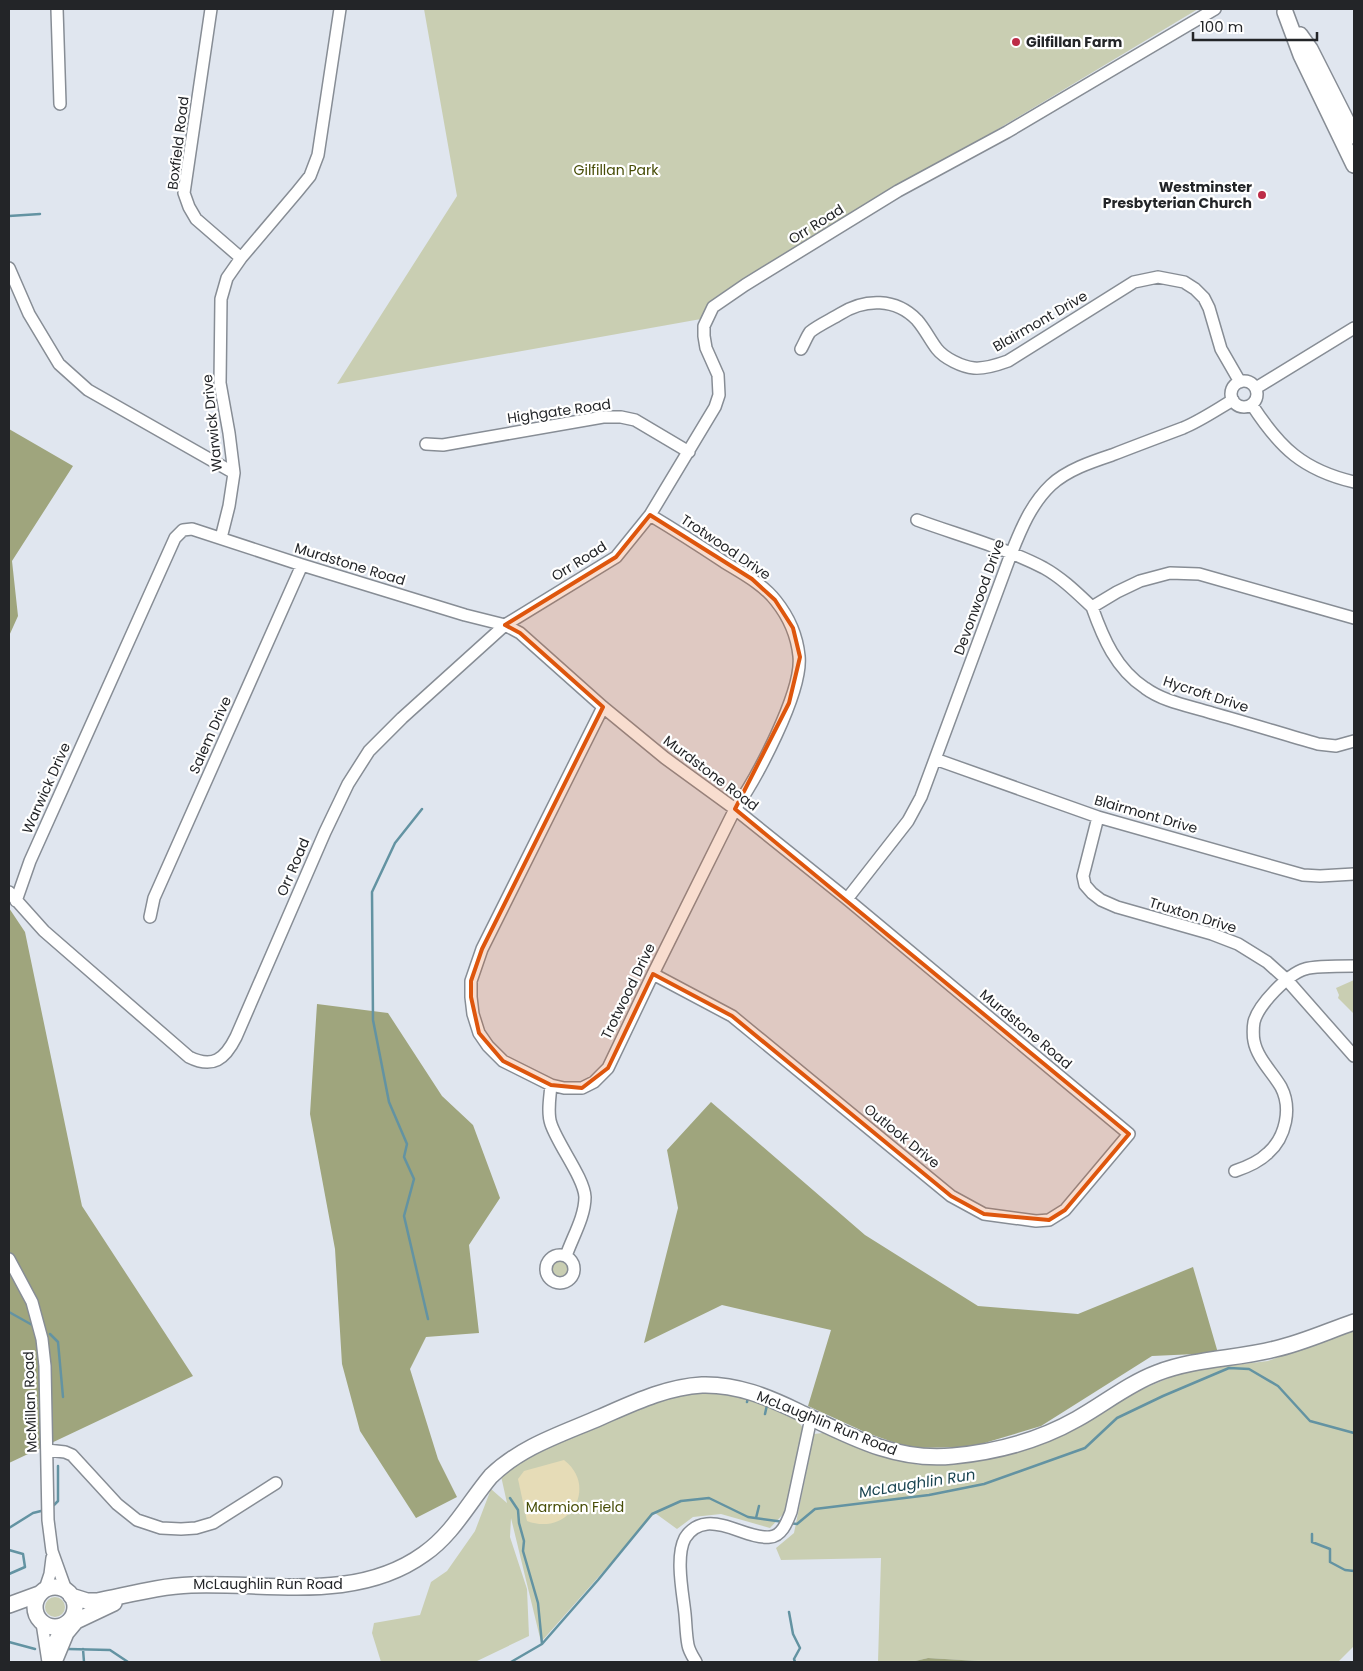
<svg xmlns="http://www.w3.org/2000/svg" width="1363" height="1671" font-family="Poppins,sans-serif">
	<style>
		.green { fill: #c9ceb2 }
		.forest { fill: #9fa57d }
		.sand { fill: #e6dcb7 }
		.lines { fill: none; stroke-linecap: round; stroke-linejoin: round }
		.stream { stroke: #6393a2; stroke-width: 2.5 }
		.minor-casing { stroke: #878d95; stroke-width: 14 }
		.major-casing { stroke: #878d95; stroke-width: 18 }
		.minor { stroke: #fff; stroke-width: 11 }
		.major { stroke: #fff; stroke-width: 15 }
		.marked { fill: #de560d; fill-opacity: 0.2; stroke: #de560d; stroke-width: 4; stroke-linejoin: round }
		.poi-dot { fill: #bd2c47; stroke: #fff; stroke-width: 2 }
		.labels { text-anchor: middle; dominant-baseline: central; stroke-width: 4.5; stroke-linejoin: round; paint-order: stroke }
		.poi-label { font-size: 14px; font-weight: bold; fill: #232528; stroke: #fff; text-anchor: start }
		.street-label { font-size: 14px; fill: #232528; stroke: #fff }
		.park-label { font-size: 14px; fill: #474d07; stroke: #fff }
		.water-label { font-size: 15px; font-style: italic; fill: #1a4552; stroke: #fff }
	</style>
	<rect width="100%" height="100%" fill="#e0e6ef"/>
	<path class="green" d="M424,9H1198L711,301L701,319L337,384L457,196Z
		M1354,980V1014L1338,998L1339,995L1336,988Z
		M550 1270a9 9 0 1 1 18 0a9 9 0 1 1-18 0Z
		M1354,1328V1646L1338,1662H995L928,1658L911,1662H878L881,1558L781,1560L776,1548L794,1533L814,1434L831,1432L882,1455L919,1465L984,1458L1063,1435L1131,1394L1185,1371L1268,1361Z
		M695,1390L738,1394L793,1415L803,1428L789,1508L770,1528L721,1514L693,1517L677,1529L655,1513L541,1642L511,1518L510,1537L527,1589L529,1636L475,1662H381L372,1633L374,1623L420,1615L431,1582L447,1571L475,1531L491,1489L507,1503L501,1476L522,1459L639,1409Z
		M45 1607a10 10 0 1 1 20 0a10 10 0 1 1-20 0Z"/>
	<path class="forest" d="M9,429L73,466L12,561L18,616L9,636Z
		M9,908L25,932L82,1206L193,1376L9,1463Z
		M317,1004L388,1013L442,1096L473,1125L500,1198L469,1245L479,1333L426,1337L410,1369L438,1459L457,1497L416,1518L360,1431L342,1364L335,1249L310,1114Z
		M711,1102L865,1235L978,1306L1078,1314L1193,1267L1218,1353L1152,1356L1041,1426L971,1447L910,1448L867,1433L808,1406L831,1330L722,1305L644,1343L678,1208L667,1150Z
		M928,1658L995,1662H911Z"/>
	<path class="sand" d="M564,1460C599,1487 569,1537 527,1521L518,1479L524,1471Z"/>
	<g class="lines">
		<path class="stream" d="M9,216L40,214
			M422,809L395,843L372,892L373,1020L389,1102L407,1144L404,1157L414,1179L404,1216L428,1319
			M9,1312L34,1326
			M50,1334L58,1342L63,1397
			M747,1402L748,1397
			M765,1414L767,1405
			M510,1498L518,1510L519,1523L524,1541L523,1551L538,1603L542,1644
			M54,1505L58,1501V1466
			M756,1518L759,1506
			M789,1523L797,1524L815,1509L929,1495L984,1484L1085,1448L1117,1418L1163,1396L1229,1368L1249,1369L1278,1386L1310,1421L1354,1433
			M9,1528L33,1513L41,1511
			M1312,1534V1542L1330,1549V1562L1345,1570L1354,1571
			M9,1550L23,1554L25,1567L9,1574
			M789,1612L793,1634L800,1648L794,1659L795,1662
			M9,1642L35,1649
			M68,1649L110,1650L128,1662
			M83,1649L84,1662
			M511,1662L542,1644L598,1580L652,1514L681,1501L709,1498L748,1517L784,1522"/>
		<defs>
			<path id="minor" d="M57,9L60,104
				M211,9L184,193L189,207L196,219L241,258
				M9,268L29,314L59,364L88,390L234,473
				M801,349C804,344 807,336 810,332C817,326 832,319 840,314C865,298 896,298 917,320C925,329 930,340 937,349C944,358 962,367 974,368C985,369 997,365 1008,361L1134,282L1158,277L1184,282L1195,289L1204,298L1209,308L1221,349L1240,382
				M1231 394a13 13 0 1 1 26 0a13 13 0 1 1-26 0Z
				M1256,388L1354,328
				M1252,405C1280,448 1303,470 1354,482
				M426,444L443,445L603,417H621L635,420L689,452
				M917,520C958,535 1006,548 1044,568C1062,578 1077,593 1092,607
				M221,538L229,506L234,473L229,433L220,383L221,299L227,278L241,258L297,192L310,176L318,155L340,9
				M1354,618L1199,574L1170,573L1140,581L1117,592L1092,607C1103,638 1116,669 1145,688C1164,702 1190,706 1212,713C1248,723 1283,734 1318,744L1336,746L1354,741
				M603,707L482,949L471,981V997L473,1014L479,1033L488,1046L503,1061L551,1085L564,1088H582L594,1082L608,1068L653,974L735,809C756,779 803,692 799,656C797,636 788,616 776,601C763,584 742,573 724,562C700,546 675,530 650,515
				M935,759L1098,817L1303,875L1320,876L1354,874
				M1098,817L1083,876L1085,885L1092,893L1101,900L1117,907L1212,934L1238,944L1267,962L1287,980L1354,1056
				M9,892L44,931L189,1057C213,1069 225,1059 236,1037L325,832L348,784L369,751L402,718L505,625L616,557L650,515L715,407L719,395L718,375L706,348L704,336V326L713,307L745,285L898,191L1007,132L1215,9
				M847,899L908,821L921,797L1011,554C1021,529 1031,504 1051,485C1067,470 1091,462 1112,455C1135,446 1159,437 1183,428C1200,421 1216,410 1233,400
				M16,901L30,861L175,538L183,530L192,529L302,565L465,615L505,625L520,633L603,707L665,758L735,809L847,899L1129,1134L1065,1210L1049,1220L1036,1221L984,1214L951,1196L732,1016L653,974
				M150,917L154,898L302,565
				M551,1085C550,1097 547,1113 551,1124C558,1145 584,1178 585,1197C585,1217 572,1238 566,1256
				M1235,1171C1247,1167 1259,1162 1268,1153C1286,1137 1292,1108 1281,1087C1273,1073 1257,1058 1254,1041C1253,1037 1253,1027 1254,1022C1258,1005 1288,974 1305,969C1314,966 1343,966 1354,966
				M546 1269a14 14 0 1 1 28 0a14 14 0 1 1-28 0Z
				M9,1259L32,1302L42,1339L45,1366L48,1520L52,1551L66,1590
				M47,1450L65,1452L72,1455L117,1504L137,1520L161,1528L181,1529L196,1528L213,1523L276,1483
				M45,1589L50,1574L52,1558
				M42,1623L48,1662
				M49,1657L54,1641L62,1626
				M696,1662C693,1657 689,1651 688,1645C686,1635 686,1624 685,1614C683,1594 675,1557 685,1538C690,1530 697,1525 707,1524C728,1522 750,1539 770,1537C782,1536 787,1522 791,1512L811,1418"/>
			<path id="major" d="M1285,12L1301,55L1354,165
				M1300,35L1310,49L1354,136
				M35 1607a20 20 0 1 1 40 0a20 20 0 1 1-40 0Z
				M71,1596L87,1601H97C128,1595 159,1586 191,1585C269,1582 356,1603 424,1554C453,1534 469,1502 491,1476C522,1446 562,1434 601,1417C633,1403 666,1387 702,1385C737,1384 768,1397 799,1412C849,1436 896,1462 953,1456C995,1452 1040,1440 1077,1419C1104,1404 1128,1384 1157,1373C1196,1358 1236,1359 1275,1349C1302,1343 1328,1331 1354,1322
				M9,1605L39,1594
				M70,1621H76L114,1603
				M54,1662L66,1633L76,1621"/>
		</defs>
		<use href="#minor" class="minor-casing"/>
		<use href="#major" class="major-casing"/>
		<use href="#minor" class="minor"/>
		<use href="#major" class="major"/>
	</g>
	<path class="marked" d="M650,515L752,579L775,600L793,628L800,657L789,703L735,809L1129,1134L1065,1210L1049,1220L984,1214L951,1196L732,1016L653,974L608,1068L582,1088L551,1085L503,1061L479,1033L471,997V981L482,949L603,707L520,633L505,625L616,557Z"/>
	<g class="poi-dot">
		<circle cx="1016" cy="42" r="5"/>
		<circle cx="1262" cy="195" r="5"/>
	</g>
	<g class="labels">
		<g class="poi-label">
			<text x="1026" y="42">Gilfillan Farm</text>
			<text x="1252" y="187" text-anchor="end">Westminster<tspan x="1252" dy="16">Presbyterian Church</tspan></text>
		</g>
		<g class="street-label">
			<text transform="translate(178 143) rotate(-83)">Boxfield Road</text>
			<text transform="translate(816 224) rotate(-32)">Orr Road</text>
			<text transform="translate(1040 321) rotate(-30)">Blairmont Drive</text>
			<text transform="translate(559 411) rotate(-8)">Highgate Road</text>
			<text transform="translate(212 423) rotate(-96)">Warwick Drive</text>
			<text transform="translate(726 547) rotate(34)">Trotwood Drive</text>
			<text transform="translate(579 561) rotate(-32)">Orr Road</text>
			<text transform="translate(350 564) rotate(17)">Murdstone Road</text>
			<text transform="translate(979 597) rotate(-70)">Devonwood Drive</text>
			<text transform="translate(1206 694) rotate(18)">Hycroft Drive</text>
			<text transform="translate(210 735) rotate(-66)">Salem Drive</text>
			<text transform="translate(711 773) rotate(37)">Murdstone Road</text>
			<text transform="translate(46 788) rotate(-66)">Warwick Drive</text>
			<text transform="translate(1146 814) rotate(16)">Blairmont Drive</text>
			<text transform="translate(293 867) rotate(-67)">Orr Road</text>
			<text transform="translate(1193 915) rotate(17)">Truxton Drive</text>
			<text transform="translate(628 991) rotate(-64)">Trotwood Drive</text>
			<text transform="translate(1026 1029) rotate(40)">Murdstone Road</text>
			<text transform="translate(902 1136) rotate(39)">Outlook Drive</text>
			<text transform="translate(30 1402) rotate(-92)">McMillan Road</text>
			<text transform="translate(827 1423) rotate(22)">McLaughlin Run Road</text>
			<text x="268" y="1584">McLaughlin Run Road</text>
		</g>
		<g class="park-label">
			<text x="616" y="170">Gilfillan Park</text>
			<text x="575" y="1507">Marmion Field</text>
		</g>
		<g class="water-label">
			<text transform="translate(917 1483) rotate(-9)">McLaughlin Run</text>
		</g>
	</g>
	<rect width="1363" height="1671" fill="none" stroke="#232528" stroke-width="20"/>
	<path d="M1193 32v8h124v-8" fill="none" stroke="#232528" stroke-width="2.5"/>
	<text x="1200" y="32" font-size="15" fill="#232528" stroke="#ffffff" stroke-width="4" paint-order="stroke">100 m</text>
</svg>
